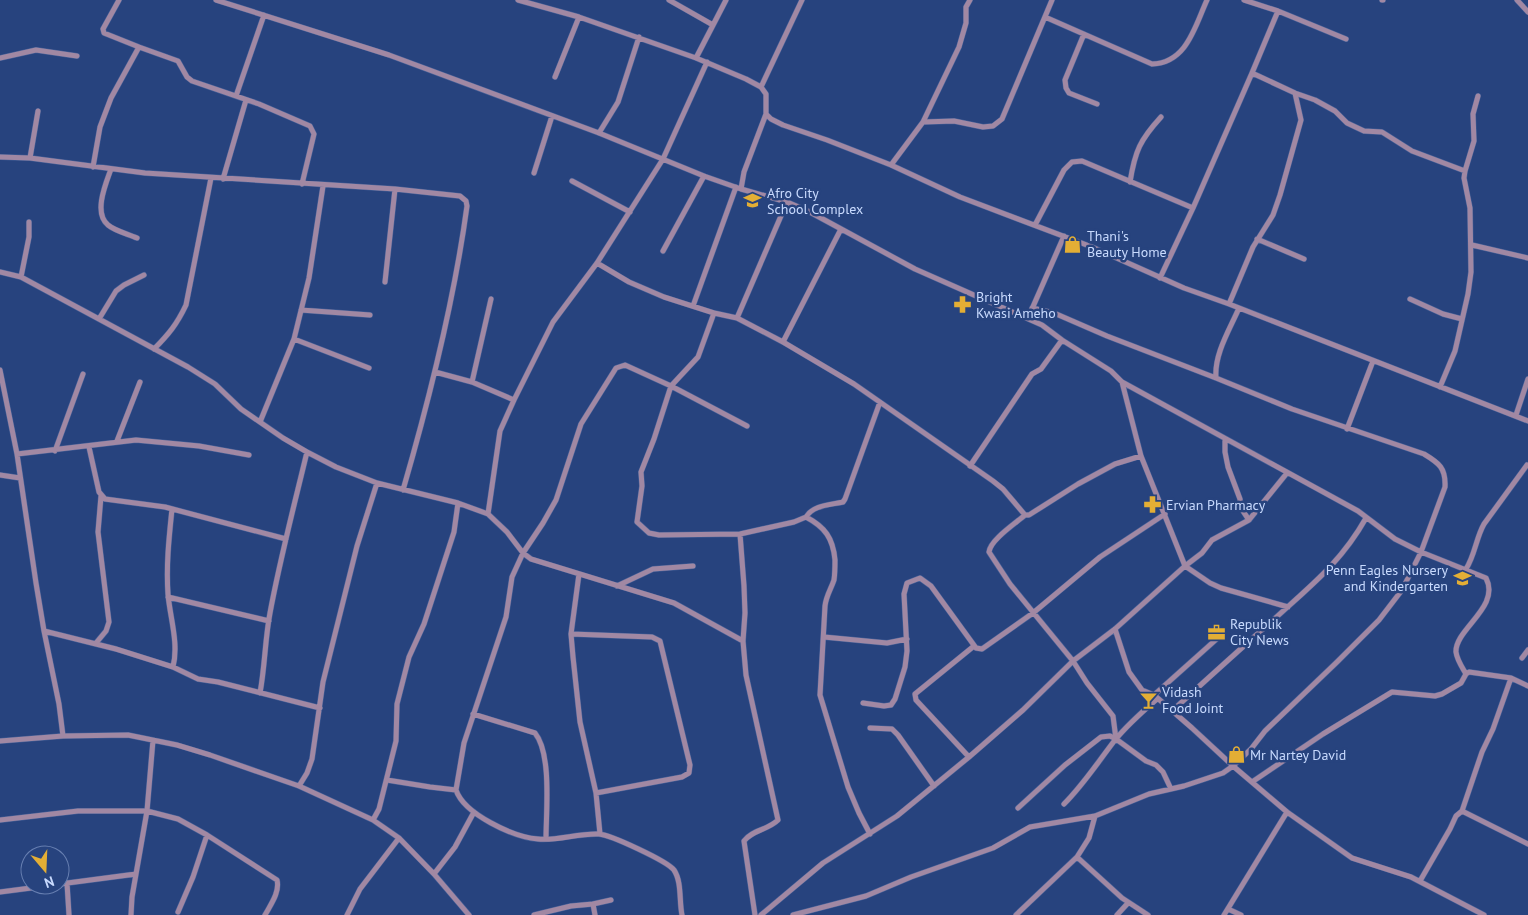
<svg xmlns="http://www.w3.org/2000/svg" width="1528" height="915" font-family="'PT Sans',sans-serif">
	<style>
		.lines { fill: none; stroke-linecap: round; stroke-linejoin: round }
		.street-casing { stroke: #476198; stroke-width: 6 }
		.street { stroke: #a188a3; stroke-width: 5 }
		.labels { text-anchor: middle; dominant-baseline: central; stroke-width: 5; stroke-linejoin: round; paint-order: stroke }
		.poi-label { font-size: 14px; fill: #c8dafe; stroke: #27437e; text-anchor: start }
	</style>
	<rect width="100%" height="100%" fill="#27437e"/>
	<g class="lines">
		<defs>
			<path id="street" d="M119,0L103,29L104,33L139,47
				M216,0L389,55L599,133L704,176L741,189
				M518,0L579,17L696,58L746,79L761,87L766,94V114L771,119L783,125L827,140L891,165L960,197L1092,247L1184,288L1229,304L1528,421
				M669,0L713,25
				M1244,0L1278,11L1346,39
				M1382,0H1383
				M1517,0L1528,12
				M1278,11L1252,73L1295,93L1315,100L1335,111L1347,123L1364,131L1382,132L1412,151L1465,171
				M1045,17L1152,64C1187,63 1195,26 1207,0
				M1084,34L1065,80L1066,88L1069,93L1097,104
				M0,58L36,50L77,56
				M696,58L726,0
				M555,77L579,17
				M761,87L802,0
				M236,96L264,15
				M766,114L744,172L741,189L787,202L808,211L915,269L1042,325L1062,340L1111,371L1122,382L1358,511L1395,539L1421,552L1486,578C1501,607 1455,629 1456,652C1457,660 1462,667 1466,674
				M923,122L954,121L983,127L993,126L1002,119L1052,0
				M599,133L618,102L639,37
				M0,157L30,158L145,173L395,189L460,196L466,201L467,206C454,302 430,397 403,490
				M30,158L38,111
				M891,165L923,122L959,47L966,23V7L970,0
				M93,167L100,127L111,98L139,47L178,61L187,77L192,81L259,104L310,126L314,134L302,184
				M111,169C106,183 93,213 108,225C115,231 128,234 137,238
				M534,173L552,116
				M223,179L246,100
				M572,181L630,212
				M1130,182C1135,151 1140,140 1161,117
				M1035,225L1064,170L1072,162L1082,161L1193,208
				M1257,239L1304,259
				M1472,245L1528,258
				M663,251L704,176
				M597,263L629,282L664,297L714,313L737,318L783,342L854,384L993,481L1003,489L1025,515
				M0,272L21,277L188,367L215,384L241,409L283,438L307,452L336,467L377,483L458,503L488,514L507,532L523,553L531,559L674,603L743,641
				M21,277L29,237V222
				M1160,278L1193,208L1252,73
				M385,282L395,189
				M1410,299L1443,314L1462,319
				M1229,304L1253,247L1273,215L1280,195L1301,120L1295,93
				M693,306L736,187
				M301,310L370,315
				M714,313L698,357L671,386L654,439L641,472L642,486L637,522L649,533L659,535L740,534L794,522L806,517C825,527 833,538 835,560C835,566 835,573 834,580C831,589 826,596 825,606L820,695L848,787L859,813L870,834
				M737,318L787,202
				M1028,318L1064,236
				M99,319L116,291L124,285L144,275
				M294,339L369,368
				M783,342L841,229
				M154,349C169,334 177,324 186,305L211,178
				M0,370L17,454L36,583L44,631L59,704L63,736
				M435,372L472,382L491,299
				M1216,378C1214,354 1230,329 1239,308
				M472,382L514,400
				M1122,382L1141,456L1185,566L1210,583L1221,588L1288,607
				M1440,387L1455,351L1468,294L1471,272L1470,208L1464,178L1465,171L1474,141L1473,114L1478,96
				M1516,415L1528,379
				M260,422L294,339L309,278L323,186
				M1347,429L1373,361
				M1225,439V452L1228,467L1240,499L1241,508L1249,520
				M117,441L140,382
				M89,447L99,492L105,499L165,507L286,539
				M55,451L83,374
				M17,454L136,440L199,446L249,455
				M970,466L1032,374L1041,369L1062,340
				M0,475L20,478
				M172,509C169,538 166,565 168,594C170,618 179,643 173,667
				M488,514L500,431L514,400L553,322L597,263L663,159L707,62
				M806,517C813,505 830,505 843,502L845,499L880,402
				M740,534L744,586L745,613L743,641L746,675L778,820C768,830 752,830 744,841L755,915
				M1466,569C1475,555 1476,538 1484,524L1527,465
				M579,574L571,634L573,657L580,722L596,793L600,834
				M617,586L653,569L693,566
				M168,597L269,621
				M1115,629L1129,672L1142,690L1154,695L1192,728L1233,766L1287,812L1352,858L1411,877L1484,915
				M44,631L116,649L173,667L198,679L218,682L320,708
				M571,634L652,637L660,641L690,765L689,773L682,777L596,793
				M824,637L887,643L907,639
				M96,643L106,631L109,622L98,532L101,496
				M1522,658L1528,650
				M260,693C265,666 265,639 270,613C280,559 294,506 307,452
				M1154,695L1220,636
				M863,703L884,706L891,705L895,699L905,667L907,651L904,594L907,583L920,578L931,586L976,648L982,649L1033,613L1100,557L1165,514
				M1172,711C1205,681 1238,651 1271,622C1309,587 1340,564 1366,518
				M473,714L535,733C552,754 546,812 546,839
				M870,728L892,729L898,735L934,786
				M1116,739L1113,716L1087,683L1073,661L1010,584L989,552C990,540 1016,523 1025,515H1029L1078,484L1115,464L1141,456
				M153,740L147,811L178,819L207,835L277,880C280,892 271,904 265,915
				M0,741L63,736L128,735L177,745L210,755L299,786L373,820L399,838L434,874
				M969,757L916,700L915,694L974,646
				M387,780L430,787L456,790
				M1252,782L1323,734L1392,692L1435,696L1442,694L1461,683L1466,674L1469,672L1511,678L1528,686
				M299,786L307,773L312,759L323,682L357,546L377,483
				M1064,804C1084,784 1098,762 1115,740C1128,724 1142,712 1157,699
				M1018,808L1065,765L1101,737L1110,736L1116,739L1146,761L1156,765L1163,772L1171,789
				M1462,811L1528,844
				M1095,816L1089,838L1077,857L1122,898L1148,915
				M0,820L78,811H147L132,897L131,915
				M373,820L379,809L396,741L397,704L409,657L424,624L454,532L458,503
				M1420,881L1450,829L1456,816L1462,811L1482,752L1493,729L1511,678
				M67,883L69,915
				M60,884L136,874
				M0,892L54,885
				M1228,909L1241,915
				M178,912L193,877L207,835
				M347,915L360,889L399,838
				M469,915L434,874L455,847L474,812
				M534,915L571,906L593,904
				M595,915L593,904L611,900
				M682,915C679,901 682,882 674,870C667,861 611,835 599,834C578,833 558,841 538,839C513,837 464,814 456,790L464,743L506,617L512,577L523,553L543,523L556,500L581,424L616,368L625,365L671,386L747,426
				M761,915L823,863L897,816L969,757L1023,710L1073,661L1115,629L1185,566L1202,553L1212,540L1249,520L1287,473
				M793,915L866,896L911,877L993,848L1030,827L1095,816L1149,794L1184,786L1223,773L1233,766L1251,749L1265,731L1337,662L1379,620L1402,590L1421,552L1445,487C1446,468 1439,463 1424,454L1292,409L1216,378L1107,336L1054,313L1032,308
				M1016,915L1077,857
				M1117,915L1128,903
				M1224,915L1287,812"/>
		</defs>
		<use href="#street" class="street-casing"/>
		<use href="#street" class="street"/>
	</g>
	<defs>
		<symbol id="school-bare" viewBox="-9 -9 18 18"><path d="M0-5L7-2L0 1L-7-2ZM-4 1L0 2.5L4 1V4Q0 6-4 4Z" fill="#e3ae35" stroke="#27437e" stroke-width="2.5" paint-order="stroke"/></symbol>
		<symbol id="shop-bare" viewBox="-9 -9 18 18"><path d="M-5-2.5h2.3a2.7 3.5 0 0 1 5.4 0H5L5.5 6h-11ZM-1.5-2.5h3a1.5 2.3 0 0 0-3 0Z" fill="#e3ae35" stroke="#27437e" stroke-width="2.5" paint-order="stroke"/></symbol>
		<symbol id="pharmacy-bare" viewBox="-9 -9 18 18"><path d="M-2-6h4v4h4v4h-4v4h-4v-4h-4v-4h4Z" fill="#e3ae35" stroke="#27437e" stroke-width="2.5" paint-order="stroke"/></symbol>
		<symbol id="office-bare" viewBox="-9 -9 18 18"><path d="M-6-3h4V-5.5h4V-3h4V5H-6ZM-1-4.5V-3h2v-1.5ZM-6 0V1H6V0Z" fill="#e3ae35" stroke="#27437e" stroke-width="2.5" paint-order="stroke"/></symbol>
		<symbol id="bar-bare" viewBox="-9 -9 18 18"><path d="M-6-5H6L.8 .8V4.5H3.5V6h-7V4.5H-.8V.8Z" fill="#e3ae35" stroke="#27437e" stroke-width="2.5" paint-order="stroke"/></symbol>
	</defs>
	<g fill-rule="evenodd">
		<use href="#school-bare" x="740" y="188" width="25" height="25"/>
		<use href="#shop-bare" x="1060" y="232" width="25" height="25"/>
		<use href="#pharmacy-bare" x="950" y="292" width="25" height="25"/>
		<use href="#pharmacy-bare" x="1140" y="492" width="25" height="25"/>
		<use href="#school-bare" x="1450" y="566" width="25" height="25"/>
		<use href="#office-bare" x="1204" y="620" width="25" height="25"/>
		<use href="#bar-bare" x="1136" y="688" width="25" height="25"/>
		<use href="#shop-bare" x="1224" y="742" width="25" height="25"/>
	</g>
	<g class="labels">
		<g class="poi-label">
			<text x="767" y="193">Afro City<tspan x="767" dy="16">School Complex</tspan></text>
			<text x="1087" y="236">Thani's<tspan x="1087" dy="16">Beauty Home</tspan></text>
			<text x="976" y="297">Bright<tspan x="976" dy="16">Kwasi Ameho</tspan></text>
			<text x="1166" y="505">Ervian Pharmacy</text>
			<text x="1448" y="570" text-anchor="end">Penn Eagles Nursery<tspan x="1448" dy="16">and Kindergarten</tspan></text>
			<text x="1230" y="624">Republik<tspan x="1230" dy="16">City News</tspan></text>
			<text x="1162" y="692">Vidash<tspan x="1162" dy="16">Food Joint</tspan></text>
			<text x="1250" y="755">Mr Nartey David</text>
		</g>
	</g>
	<g transform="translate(45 870) rotate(161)"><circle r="24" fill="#27437e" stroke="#677fb1"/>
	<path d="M0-4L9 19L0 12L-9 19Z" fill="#e3ae35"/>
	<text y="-8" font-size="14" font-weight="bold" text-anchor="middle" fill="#c8dafe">N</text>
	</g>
</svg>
